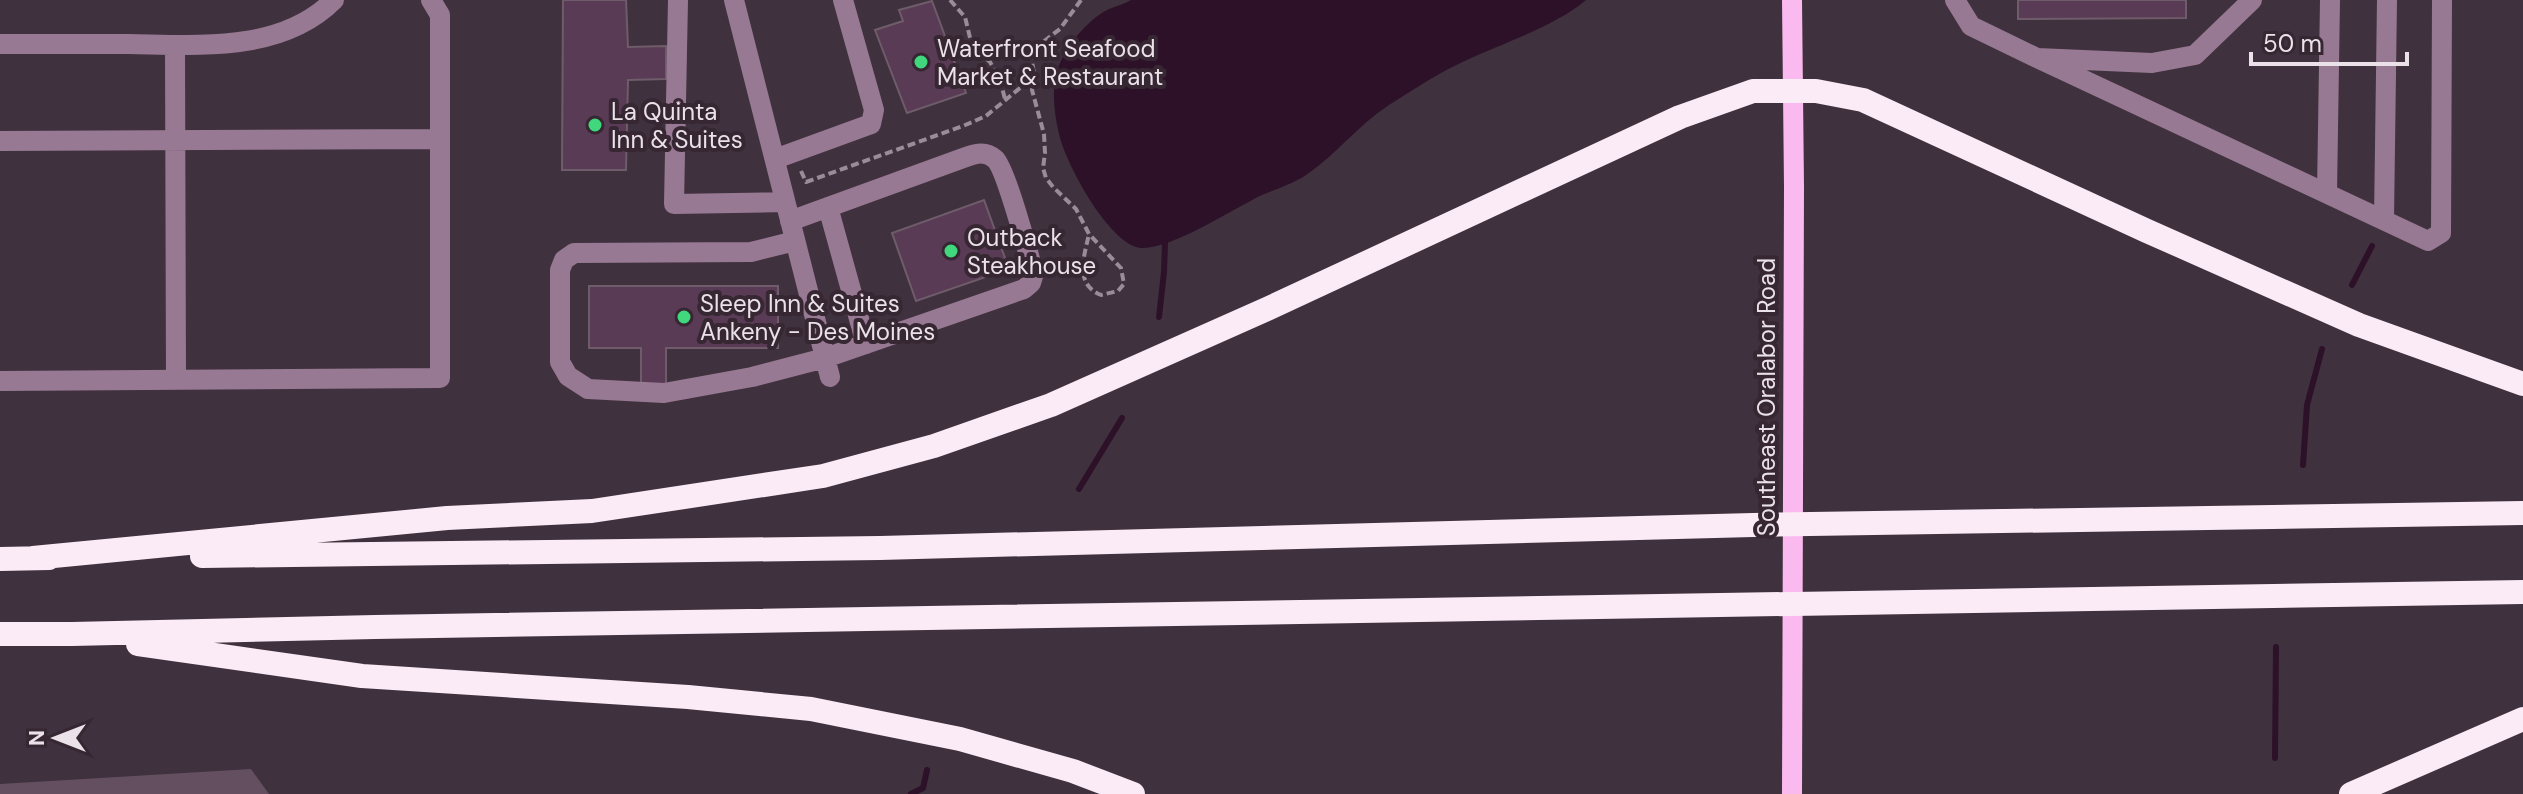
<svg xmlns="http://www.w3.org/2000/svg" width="2523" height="794" font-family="'DM Sans',sans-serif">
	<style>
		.green { fill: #634f60 }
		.water { fill: #2d1129 }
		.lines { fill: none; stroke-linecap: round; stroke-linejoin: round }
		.stream { stroke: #2d1129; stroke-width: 6 }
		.building { fill: #5a3b55; stroke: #6e5c6a; stroke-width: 2 }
		.path { stroke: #998d97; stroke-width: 4; stroke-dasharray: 8 4; stroke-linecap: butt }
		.minor { stroke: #987993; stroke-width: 20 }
		.major { stroke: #fab9ef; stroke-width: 20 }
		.highway { stroke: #faebf7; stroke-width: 24 }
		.poi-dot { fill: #41d77c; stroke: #362733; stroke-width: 3 }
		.labels { text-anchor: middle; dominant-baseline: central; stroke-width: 8; stroke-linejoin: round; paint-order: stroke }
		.poi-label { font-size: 24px; fill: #ebe1e9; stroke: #362733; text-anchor: start }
		.street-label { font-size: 24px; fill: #ebe1e9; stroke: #362733 }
	</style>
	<rect width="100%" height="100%" fill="#40313e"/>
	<path class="green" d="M251,769L269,794H0V784Z"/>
	<path class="water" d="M1131,0H1586C1557,25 1502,44 1467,60C1440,72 1414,89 1389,105C1358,125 1336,155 1306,175C1293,184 1276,189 1262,195C1233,209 1170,250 1141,248C1109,245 1065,162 1059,134C1054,113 1051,88 1058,68C1066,46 1088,19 1109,9C1116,6 1124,4 1131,0Z"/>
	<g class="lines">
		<path class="stream" d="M2352,285L2372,246
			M1159,317L1164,272L1165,243
			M2303,465L2307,405L2322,349
			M1079,489L1122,418
			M2275,758L2276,647
			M911,794L923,788L927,770"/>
	</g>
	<path class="building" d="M563,0H626L628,47L666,46V79L628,80L626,170H562Z
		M2018,0H2186V18L2018,19Z
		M932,1L966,93L907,113L875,30L903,21L899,10Z
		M984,200L1009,269L916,301L892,233Z
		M589,286H778V348H666V388H641V348H589Z"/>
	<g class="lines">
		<path class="path" d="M950,0L965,17L972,46L990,62L1000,80L1005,99
			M1081,0L1060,29L1035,48L1031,56L1034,73L1032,90L1044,134L1045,153L1043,168L1046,178L1053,187L1076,209L1089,234L1121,268L1124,284L1118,291L1101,295C1074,284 1084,257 1089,234
			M801,171L806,182L963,126L986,116L1020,88L1032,83"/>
		<path class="minor" d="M678,0L674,204L785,202
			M734,0L830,377
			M1955,0L1971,26L2037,58L2152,63L2195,55L2252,0
			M0,44C43,44 86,44 129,44C198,45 281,53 334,0
			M175,45L176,380
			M2037,58L2428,241L2441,233L2442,0
			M0,141L440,139
			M775,159L871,124L874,110L843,0
			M2327,193L2330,0
			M828,207L866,344
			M2384,220L2387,0
			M790,221L966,157C977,153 986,151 995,159C1006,169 1028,253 1034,273L1031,283L1024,289L825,358L752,377L664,393L588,389L568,376L560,362V270L564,260L574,253L751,252L795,241
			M0,381L440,378V15L431,0"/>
		<path class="major" d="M1792,794L1794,187L1792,0"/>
		<path class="highway" d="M202,556L880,548L1753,525L2523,513
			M33,558L447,518L592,511L823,476L934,446L1051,405L1267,309L1680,117L1753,91H1816L1863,100L2147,231L2359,325L2523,384
			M0,559L49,558
			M0,634H72L375,627L2523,592
			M138,644L362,676L688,697L811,709L960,739L1073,771L1133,794
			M2351,794L2523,719"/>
	</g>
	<g class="poi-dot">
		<circle cx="921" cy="62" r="8"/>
		<circle cx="595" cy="125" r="8"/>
		<circle cx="951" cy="251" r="8"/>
		<circle cx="684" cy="317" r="8"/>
	</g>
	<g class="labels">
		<g class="poi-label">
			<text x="937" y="48">Waterfront Seafood<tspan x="937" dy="28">Market &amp; Restaurant</tspan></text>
			<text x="611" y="111">La Quinta<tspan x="611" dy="28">Inn &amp; Suites</tspan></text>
			<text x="967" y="237">Outback<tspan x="967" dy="28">Steakhouse</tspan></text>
			<text x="700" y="303">Sleep Inn &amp; Suites<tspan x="700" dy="28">Ankeny - Des Moines</tspan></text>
		</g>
		<g class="street-label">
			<text transform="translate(1766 397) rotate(-90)">Southeast Oralabor Road</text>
		</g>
	</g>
	<g transform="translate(56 738) rotate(270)" stroke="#362733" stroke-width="6" paint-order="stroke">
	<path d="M0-6L14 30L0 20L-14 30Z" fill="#ebe1e9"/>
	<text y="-12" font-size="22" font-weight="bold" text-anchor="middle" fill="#ebe1e9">N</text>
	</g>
	<path d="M2251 52v12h156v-12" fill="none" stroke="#ebe1e9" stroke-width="4"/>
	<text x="2263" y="52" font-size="24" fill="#ebe1e9" stroke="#362733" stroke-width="6" paint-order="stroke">50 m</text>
</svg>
